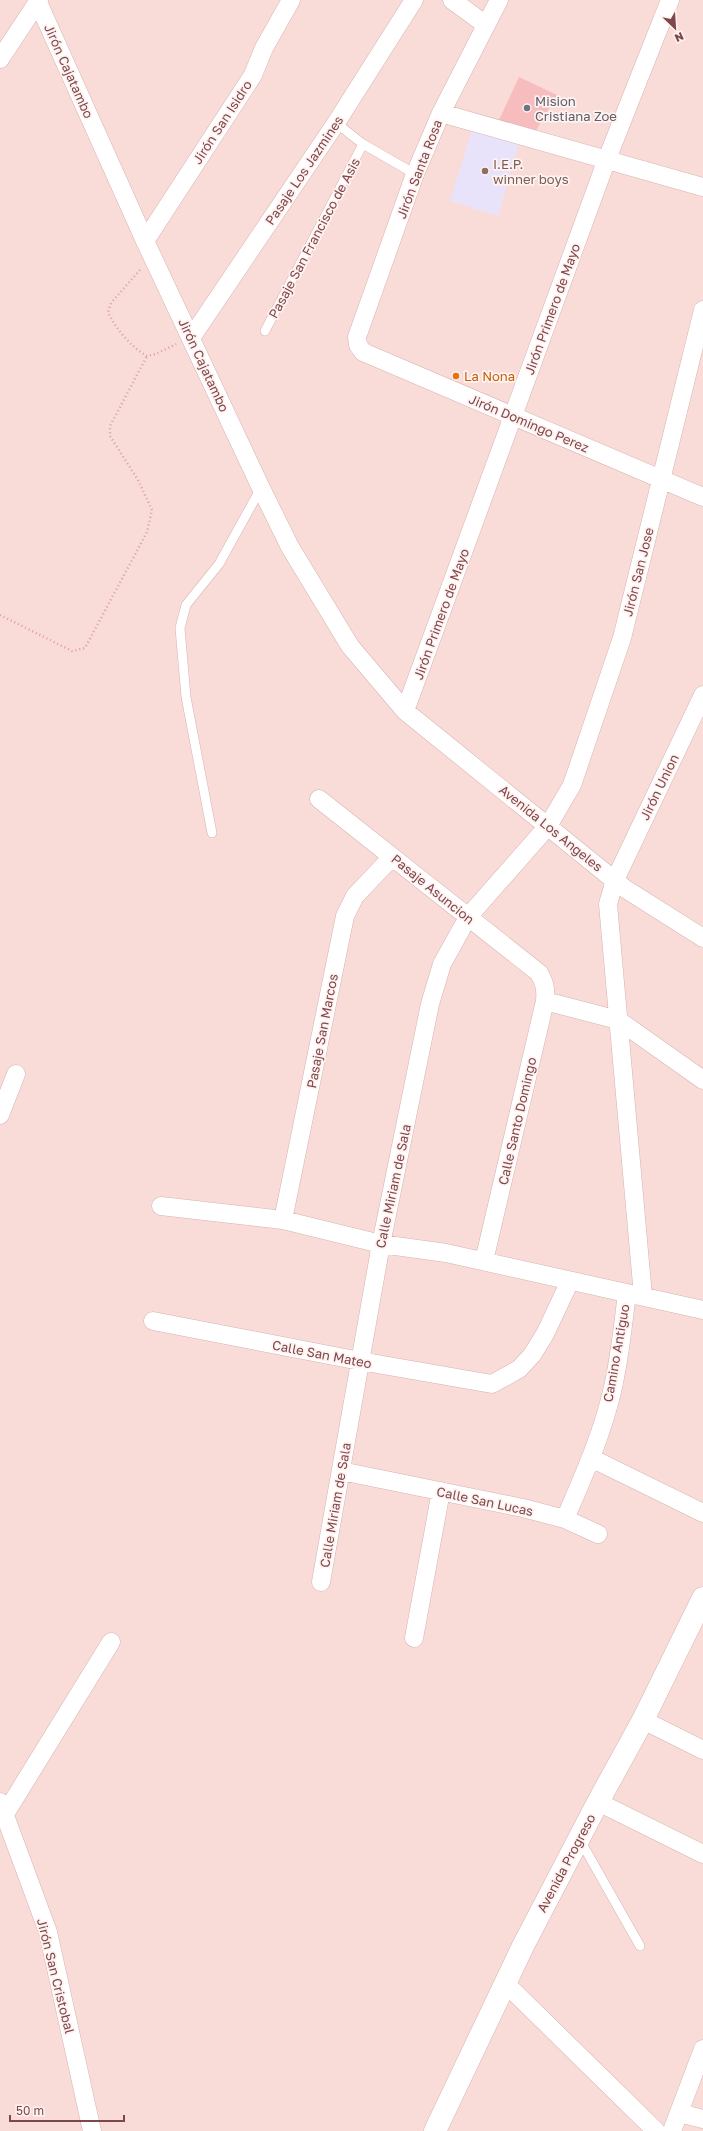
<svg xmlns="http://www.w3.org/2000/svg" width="703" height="2131" font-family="'Golos Text',sans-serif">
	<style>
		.residential { fill: #f9dcd8 }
		.education { fill: #e8e3fb }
		.building { fill: #f7bcbe }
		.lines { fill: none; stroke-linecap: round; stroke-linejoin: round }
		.service-casing { stroke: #d7b2b1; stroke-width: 10 }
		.minor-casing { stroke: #d7b2b1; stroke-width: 19 }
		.tertiary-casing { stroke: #d7b2b1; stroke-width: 23 }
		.path { stroke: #dd9ea1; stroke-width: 2.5; stroke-dasharray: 1 3; stroke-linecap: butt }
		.service { stroke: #fff; stroke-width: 9 }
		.minor { stroke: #fff; stroke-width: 18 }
		.tertiary { stroke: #fff; stroke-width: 22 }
		.worship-dot { fill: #6b7280; stroke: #fff2f0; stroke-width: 1.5 }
		.education-dot { fill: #8d6e63; stroke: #fff2f0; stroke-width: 1.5 }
		.food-dot { fill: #e8710a; stroke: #fff2f0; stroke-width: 1.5 }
		.labels { text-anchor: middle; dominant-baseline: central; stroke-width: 3.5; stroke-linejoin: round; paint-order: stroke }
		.street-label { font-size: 13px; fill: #7c484c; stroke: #fff2f0 }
		.worship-label { font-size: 13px; fill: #5b616d; stroke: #fff2f0; text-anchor: start }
		.education-label { font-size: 13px; fill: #785e54; stroke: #fff2f0; text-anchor: start }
		.food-label { font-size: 13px; fill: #c56008; stroke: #fff2f0; text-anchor: start }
	</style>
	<rect width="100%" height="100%" fill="#ffebe7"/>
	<path class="residential" d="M0,0H703V2131H0Z"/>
	<path class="education" d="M472,130L519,142L498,216L450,201Z"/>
	<path class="building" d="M519,77L557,95L534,134L498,122Z"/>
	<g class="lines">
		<defs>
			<path id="service" d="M336,123L363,144L415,174
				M265,331L363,144
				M212,833L186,697L180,628L186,605L219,564L261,488
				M580,1840L640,1946"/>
			<path id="minor" d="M37,0L145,241L261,488L290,547L350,646L405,711L624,888L703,938
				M452,0L486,25
				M499,0L441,113L415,174L357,337L358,345L363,352L703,497
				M0,59L39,0
				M441,113L703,187
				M145,241L253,75L264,48L291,0
				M191,338L336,123L414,0
				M405,711L607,159L670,0
				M319,799L539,973C545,983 546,990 545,1001L484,1261
				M545,1001L618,1020L703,1080
				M0,1115L16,1074
				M161,1206L283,1220L381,1244L446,1253L703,1310
				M283,1220L345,916L355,896L392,857
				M643,1296L608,904L615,880L703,695
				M153,1321L360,1361L492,1384L519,1369L532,1355L545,1334L570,1281
				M591,1458L703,1513
				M341,1471L523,1508L565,1519C583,1477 603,1433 613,1387C620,1356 623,1325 627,1293
				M565,1519L598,1534
				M321,1582L381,1244L430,1004L442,964L468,917L548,826L572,785L622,638L703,310
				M414,1638L441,1491
				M643,1720L703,1750
				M0,1802L48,1932L92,2131
				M598,1802L703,1854
				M5,1814L111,1642
				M505,1983L656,2131
				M679,2113L703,2119
				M672,2131L703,2049"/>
			<path id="tertiary" d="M435,2131L523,1946L598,1802L643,1720L703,1598"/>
		</defs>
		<use href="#service" class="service-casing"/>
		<use href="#minor" class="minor-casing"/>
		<use href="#tertiary" class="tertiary-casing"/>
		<path class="path" d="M140,270L111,303L108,312C115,328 132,348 147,356L156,354L176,344
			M0,615L72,651L85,648L147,532L152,510L138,480L110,436V426L147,356"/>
		<use href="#service" class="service"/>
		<use href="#minor" class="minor"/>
		<use href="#tertiary" class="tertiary"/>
	</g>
	<circle class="worship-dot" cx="527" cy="108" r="4"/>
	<circle class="education-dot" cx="485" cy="171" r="4"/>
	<circle class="food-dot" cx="456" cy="376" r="4"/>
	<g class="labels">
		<g class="street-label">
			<text transform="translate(69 71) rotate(66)">Jirón Cajatambo</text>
			<text transform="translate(222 122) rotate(-57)">Jirón San Isidro</text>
			<text transform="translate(419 169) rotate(-69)">Jirón Santa Rosa</text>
			<text transform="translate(304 170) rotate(-56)">Pasaje Los Jazmines</text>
			<text transform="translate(314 238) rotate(-62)">Pasaje San Francisco de Asis</text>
			<text transform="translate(552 309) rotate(-70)">Jirón Primero de Mayo</text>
			<text transform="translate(204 365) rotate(65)">Jirón Cajatambo</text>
			<text transform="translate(529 423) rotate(23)">Jirón Domingo Perez</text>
			<text transform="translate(638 572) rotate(-76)">Jirón San Jose</text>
			<text transform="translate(441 614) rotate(-70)">Jirón Primero de Mayo</text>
			<text transform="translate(659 787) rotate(-64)">Jirón Union</text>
			<text transform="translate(551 828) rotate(39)">Avenida Los Angeles</text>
			<text transform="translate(433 889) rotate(39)">Pasaje Asuncion</text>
			<text transform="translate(322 1031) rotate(-79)">Pasaje San Marcos</text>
			<text transform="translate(517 1121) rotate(-77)">Calle Santo Domingo</text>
			<text transform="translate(393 1186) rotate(-78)">Calle Miriam de Sala</text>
			<text transform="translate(616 1353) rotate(-80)">Camino Antiguo</text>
			<text transform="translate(322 1354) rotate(11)">Calle San Mateo</text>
			<text transform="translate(485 1501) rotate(12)">Calle San Lucas</text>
			<text transform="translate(335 1505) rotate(-80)">Calle Miriam de Sala</text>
			<text transform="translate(566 1863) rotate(-62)">Avenida Progreso</text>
			<text transform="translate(56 1976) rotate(76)">Jirón San Cristobal</text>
		</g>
		<g class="worship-label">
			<text x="535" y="101">Mision<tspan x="535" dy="15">Cristiana Zoe</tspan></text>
		</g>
		<g class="education-label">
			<text x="493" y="164">I.E.P.<tspan x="493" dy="15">winner boys</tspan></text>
		</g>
		<g class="food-label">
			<text x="464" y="376">La Nona</text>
		</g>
	</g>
	<g transform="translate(675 28) rotate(155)" stroke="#fff2f0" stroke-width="3" paint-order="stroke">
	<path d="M0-3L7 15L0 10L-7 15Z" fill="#7c484c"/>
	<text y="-6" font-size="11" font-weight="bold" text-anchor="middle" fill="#7c484c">N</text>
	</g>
	<path d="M10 2115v6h114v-6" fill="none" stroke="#7c484c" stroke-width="2"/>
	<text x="16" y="2115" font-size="12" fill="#7c484c" stroke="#fff2f0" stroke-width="3" paint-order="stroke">50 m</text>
</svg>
